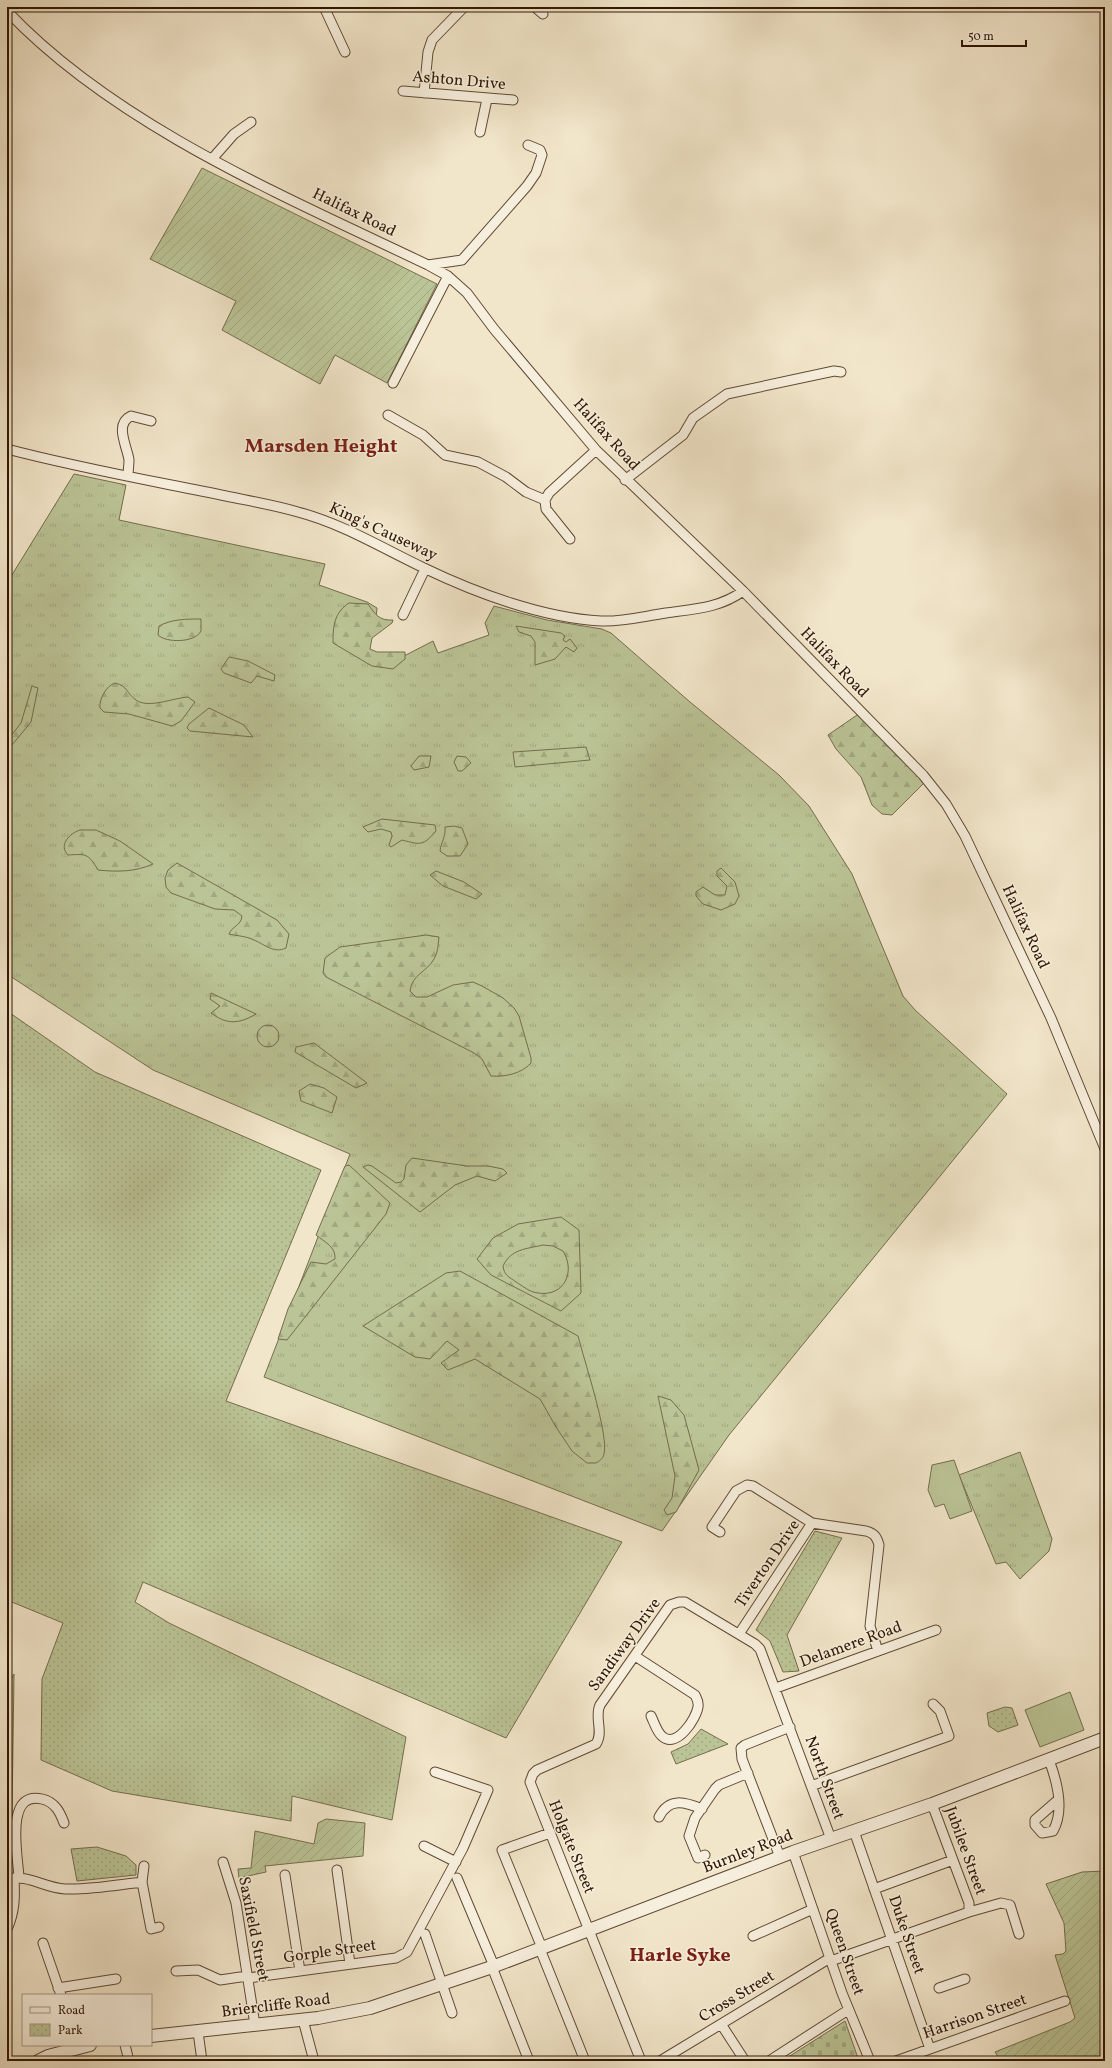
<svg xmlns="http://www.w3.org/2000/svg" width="1112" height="2068" font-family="Vollkorn,serif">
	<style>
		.grass { fill: url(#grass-tufts); stroke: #756d4c }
		.forest { fill: url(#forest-firs); stroke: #756d4c; fill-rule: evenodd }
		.cemetery { fill: url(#cemetery-stones); stroke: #756d4c }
		.park { fill: url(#park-dots); stroke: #756d4c }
		.garden { fill: url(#garden-furrows); stroke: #756d4c }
		.pitch { fill: #bbc496; stroke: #756d4c }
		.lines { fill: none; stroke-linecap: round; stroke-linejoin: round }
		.minor-casing { stroke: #604a35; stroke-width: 11 }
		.tertiary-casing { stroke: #604a35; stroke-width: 14 }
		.minor { stroke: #f7efdd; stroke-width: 9 }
		.tertiary { stroke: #f7efdd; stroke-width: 12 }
		.labels { text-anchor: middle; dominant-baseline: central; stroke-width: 3; stroke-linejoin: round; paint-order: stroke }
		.street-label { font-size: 16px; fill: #2f1603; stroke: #f7efdd }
		.district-label { font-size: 20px; font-weight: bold; fill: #7a1f14; stroke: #f7efdd }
	</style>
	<defs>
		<pattern id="grass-tufts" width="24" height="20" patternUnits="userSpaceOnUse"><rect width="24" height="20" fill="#bbc496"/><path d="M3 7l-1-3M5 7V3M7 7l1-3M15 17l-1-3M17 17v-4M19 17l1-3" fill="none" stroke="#a1a880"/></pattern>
		<pattern id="forest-firs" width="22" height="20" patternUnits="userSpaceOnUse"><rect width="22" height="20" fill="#bbc496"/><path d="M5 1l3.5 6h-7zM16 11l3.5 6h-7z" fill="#a1a880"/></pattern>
		<pattern id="cemetery-stones" width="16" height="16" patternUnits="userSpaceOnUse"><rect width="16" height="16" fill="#bbc496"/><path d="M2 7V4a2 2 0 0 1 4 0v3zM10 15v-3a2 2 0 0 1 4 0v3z" fill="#a1a880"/></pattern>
		<pattern id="park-dots" width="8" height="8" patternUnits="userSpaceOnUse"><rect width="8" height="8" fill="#bbc496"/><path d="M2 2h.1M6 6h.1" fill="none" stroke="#a1a880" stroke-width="1.8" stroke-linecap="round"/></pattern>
		<pattern id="garden-furrows" width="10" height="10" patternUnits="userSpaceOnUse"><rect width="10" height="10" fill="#bbc496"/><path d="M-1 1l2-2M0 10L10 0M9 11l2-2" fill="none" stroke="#a1a880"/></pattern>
	</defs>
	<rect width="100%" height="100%" fill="#f2e6ca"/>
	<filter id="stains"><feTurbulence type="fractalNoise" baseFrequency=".005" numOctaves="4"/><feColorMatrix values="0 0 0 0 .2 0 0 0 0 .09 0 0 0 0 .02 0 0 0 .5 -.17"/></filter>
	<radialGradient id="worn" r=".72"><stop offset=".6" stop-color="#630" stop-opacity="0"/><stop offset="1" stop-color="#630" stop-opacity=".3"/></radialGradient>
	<path class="grass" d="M74,474L126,485L119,520L325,564L319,585L367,602L377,608L376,619L367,652L406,655L433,641L438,653L489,635L485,623L494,606L547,620L602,629L611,633L690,702L779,775L809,806L852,874L903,996L915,1010L1007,1094L729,1435L662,1531L264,1377L350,1154L153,1070L7,974V583Z
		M1020,1452L1052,1539L1049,1551L1020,1579L1006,1562L996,1564L959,1475Z"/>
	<path class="forest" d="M349,603L368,604C375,614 379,621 393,620L392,623L372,638L370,649L377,652H405V659L393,669L372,666L333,643C333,626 334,613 349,603Z
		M201,619V631C195,643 166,643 158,635L159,626C172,619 186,619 201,619Z
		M516,626L561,633L565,636L563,640L566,642L570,639L577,648L574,652L566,647L555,659L535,665V642L531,636L519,632Z
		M229,657L248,661L275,675L274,681L257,676L251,683L224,673L221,669Z
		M115,683C128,686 126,693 136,700C148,709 173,698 188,697L195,702L181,721L172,726L129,714L104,712L100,708C99,699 106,686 115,683Z
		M32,686L38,688L31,722L7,751V741L21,723Z
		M209,708L244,725L253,737L190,731L187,728L189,724Z
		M860,713L925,782L892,815L882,814L872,805L861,777L836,749L828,735Z
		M586,747L590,760L515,767L513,752Z
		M419,756H431L429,767L414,770L411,766Z
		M457,756L466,757L471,763L462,771H458L454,762Z
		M382,819L435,825L436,831C423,846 421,845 402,840L391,847L389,845L392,836L391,832L381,829L368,832L363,827Z
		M454,826L462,828L468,844L460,856H447L440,851C441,842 446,837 445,827Z
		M80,830H96L120,841L153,864C135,872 117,872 98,870C88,853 86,854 68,855C58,845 70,833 80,830Z
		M177,863L277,920L289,934L286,948C274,954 264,944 254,940C246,936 237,936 229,934C232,926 241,926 242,916L234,910L215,909L171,893L166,887L165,878L168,870Z
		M721,868L735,882L739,896L735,904L721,910L703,904L696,896V892L703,887L715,895H725L727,886L717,876V871Z
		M436,871L464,882L482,894L476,899L443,886L430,875Z
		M426,935L439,937C438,945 438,952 434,959C427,972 412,974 410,991L416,997H427L453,985L473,982L482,986L503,998L514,1008L519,1016L531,1058V1063C521,1074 505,1077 491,1076L482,1059L474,1053L326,977L323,973L325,958L340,947Z
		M211,993L256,1014C239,1024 227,1025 211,1013L220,1006L210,999Z
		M257 1036a11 11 0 1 1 22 0a11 11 0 1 1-22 0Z
		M314,1043L367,1083L356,1088L295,1052L296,1047Z
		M310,1084L324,1088L337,1097L332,1113L301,1101L299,1091Z
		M412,1158L467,1166H488L503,1169L507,1173L495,1181L477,1176L455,1185L420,1212L363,1167L368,1165L372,1166L396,1183L401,1182L404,1179L406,1165Z
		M349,1165L390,1203L386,1214L287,1340L278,1339L288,1309L311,1262L326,1264L335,1259C336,1247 325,1242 316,1235L345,1166Z
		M561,1217L579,1230L581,1293L561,1311L491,1275L477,1259L493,1238L518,1224ZM543,1245L553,1246L563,1251C576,1272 564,1297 538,1293C529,1292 523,1286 516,1282C509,1277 504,1275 503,1266C511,1249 526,1249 543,1245Z
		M460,1271L578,1336C584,1360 609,1435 604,1454C603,1459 599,1461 596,1463H587L572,1451L556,1427L540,1399L475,1359L448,1370L441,1363L459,1350L447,1341L430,1359L415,1357L363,1326L446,1273Z
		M658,1396L671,1400L684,1415L699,1470L676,1512L667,1515L664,1510L672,1498L675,1476Z"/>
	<path class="cemetery" d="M845,2021L859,2061H782Z"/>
	<path class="park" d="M7,1011L95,1072L321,1170L226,1401L622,1542L506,1738L143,1582L135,1602L169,1623L406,1737L392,1820L292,1796L291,1821L112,1791L41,1760L42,1679L63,1623L7,1600Z
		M815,1531L842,1538L787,1635L799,1671L783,1672L770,1641L756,1630Z
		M14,1674L12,1814L7,1815V1686Z
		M1005,1707L1012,1708L1018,1725L998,1732L989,1726L987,1713Z
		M701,1729L728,1744L676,1764L671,1752L688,1744Z
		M97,1847L126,1856L136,1865V1875L77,1881L71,1849Z"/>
	<path class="garden" d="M202,168L437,284L387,383L335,355L320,384L222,330L236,301L150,259Z
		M326,1819L365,1823L363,1856L265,1866L266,1872L239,1878L238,1869L251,1868L255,1831L314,1844L318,1823Z
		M1105,1871V2061H1001L995,2052L1070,2022L1075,2018L1055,1955L1063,1954L1066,1951L1064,1923L1046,1884L1082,1872Z"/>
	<path class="pitch" d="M954,1460L972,1511L950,1519L944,1504L935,1507L928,1490L932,1465Z
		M1070,1692L1084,1730L1040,1747L1025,1710Z"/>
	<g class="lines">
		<defs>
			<path id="minor" d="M324,7L345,52
				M535,7L543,14
				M7,11C116,126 286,197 428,265L448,276L467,293L494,329L596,450L743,591L923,775L946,804L965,836L1051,1018L1105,1149
				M403,91L513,100
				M424,93L428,52L432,40L464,7
				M480,132L487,99
				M212,159L234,134L251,122
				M428,265L462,260L527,186L536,173L542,155L540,150L528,145
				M393,383L448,276
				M388,415L423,435L445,455L478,462L506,477L526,492L545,500
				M7,449C79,468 153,481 226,496C250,501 274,505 298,512C343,524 382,548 424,568C476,593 543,618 601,621C622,622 645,616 666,613C694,609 720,608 743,591
				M128,476C128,471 129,465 129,460C127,446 114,424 131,416L151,421
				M625,480L683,435L693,418L727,394L834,371L841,372
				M570,539L546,509L545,500L549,493L596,450
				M403,615L425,569
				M720,1532L712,1527L736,1491L747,1485L753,1486L812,1523
				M739,1634L812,1523L866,1531C874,1533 877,1537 879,1545L870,1626L878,1651
				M635,1656L695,1695C697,1699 699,1702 698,1707C696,1719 677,1748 663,1737C657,1733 654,1722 651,1716
				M776,1688L936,1630
				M1049,1760C1057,1781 1065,1810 1053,1831L1042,1833L1035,1825V1820L1058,1800
				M811,1786L949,1736L940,1711L933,1704
				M659,1817C669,1797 685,1802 702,1809
				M854,1831L930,2049
				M424,1846L456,1862
				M793,1852L842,1993L870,2061
				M705,1855L698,1858L689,1836L695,1818L715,1789L719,1785L748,1773
				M780,1857L742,1759L741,1748L745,1745L790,1727
				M223,1862L236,1903L255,2025
				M144,1866L142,1882L151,1929L159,1927
				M337,1870L350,1964
				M285,1875L300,1971
				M19,1877C18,1857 4,1790 42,1799C55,1802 60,1812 64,1823
				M457,1878L494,1966
				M7,1879C28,1874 44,1888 65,1889C90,1890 117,1885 142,1882
				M874,1889L953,1860
				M969,1912L1001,1903L1010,1905L1019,1934
				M7,1929C15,1912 15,1896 14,1878
				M425,1934L452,2013
				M753,1936L813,1909
				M43,1943L61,1995
				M542,1948L502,1850L550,1833
				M540,1949L585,2061
				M831,1961L969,1912V1903L932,1804
				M492,1967L529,2061
				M176,1971L198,1970L220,1980L247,1976
				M248,1978L396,1958L407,1952L463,1848L488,1790L435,1772
				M58,1988L116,1979
				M939,1988L965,1979
				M303,2020L314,2061
				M721,2024L745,2061
				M198,2032L202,2061
				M125,2045L129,2061
				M641,2061L530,1782L533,1774L537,1770L596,1744C604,1732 594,1717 600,1705L670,1605L679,1602H685L755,1644L760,1649L831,1839
				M660,2061L830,1958
				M769,2061L848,2010
				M896,2061L1065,2001"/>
			<path id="tertiary" d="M151,2036L318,2018L370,2008L492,1967L793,1852L932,1804L1105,1738
				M38,2061L48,2056L90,2045"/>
		</defs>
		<use href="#minor" class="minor-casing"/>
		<use href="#tertiary" class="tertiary-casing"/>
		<use href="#minor" class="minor"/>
		<use href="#tertiary" class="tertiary"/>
	</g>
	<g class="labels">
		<g class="street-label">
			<text transform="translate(459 81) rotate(5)">Ashton Drive</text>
			<text transform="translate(354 213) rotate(26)">Halifax Road</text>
			<text transform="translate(606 435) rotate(48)">Halifax Road</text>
			<text transform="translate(383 532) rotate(25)">King's Causeway</text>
			<text transform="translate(834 663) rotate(46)">Halifax Road</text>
			<text transform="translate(1025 927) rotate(65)">Halifax Road</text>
			<text transform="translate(768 1564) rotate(-56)">Tiverton Drive</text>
			<text transform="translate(625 1645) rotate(-54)">Sandiway Drive</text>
			<text transform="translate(851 1645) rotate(-20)">Delamere Road</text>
			<text transform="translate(824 1778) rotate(70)">North Street</text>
			<text transform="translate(571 1847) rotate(68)">Holgate Street</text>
			<text transform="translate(965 1851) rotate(70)">Jubilee Street</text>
			<text transform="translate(748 1852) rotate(-21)">Burnley Road</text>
			<text transform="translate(253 1929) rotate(79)">Saxifield Street</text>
			<text transform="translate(906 1935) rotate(71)">Duke Street</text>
			<text transform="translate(330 1952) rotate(-8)">Gorple Street</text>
			<text transform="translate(844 1952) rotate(71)">Queen Street</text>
			<text transform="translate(737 1997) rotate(-31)">Cross Street</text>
			<text transform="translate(276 2006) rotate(-7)">Briercliffe Road</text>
			<text transform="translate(975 2017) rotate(-19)">Harrison Street</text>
		</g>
		<g class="district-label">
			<text x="321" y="447">Marsden Height</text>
			<text x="680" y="1956">Harle Syke</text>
		</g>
	</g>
	<rect width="1112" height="2068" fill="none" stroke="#f2e6ca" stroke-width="24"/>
	<rect x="8" y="8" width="1096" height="2052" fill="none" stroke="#2f1603" stroke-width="2"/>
	<rect x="12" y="12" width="1088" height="2044" fill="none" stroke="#2f1603"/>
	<rect x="22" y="1994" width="130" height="52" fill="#f7efdd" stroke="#a79886"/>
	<rect x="30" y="2007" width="20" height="6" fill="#f7efdd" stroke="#a79886"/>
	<text x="58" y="2014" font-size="12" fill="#2f1603">Road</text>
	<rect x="30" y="2024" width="20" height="12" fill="url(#park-dots)" stroke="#a79886"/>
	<text x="58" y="2034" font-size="12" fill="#2f1603">Park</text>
	<path d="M962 40v6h64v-6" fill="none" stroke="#2f1603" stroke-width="2"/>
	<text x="968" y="40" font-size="12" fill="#2f1603" stroke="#f7efdd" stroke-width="3" paint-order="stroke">50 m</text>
	<rect width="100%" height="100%" filter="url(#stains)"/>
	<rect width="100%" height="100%" fill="url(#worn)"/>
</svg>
